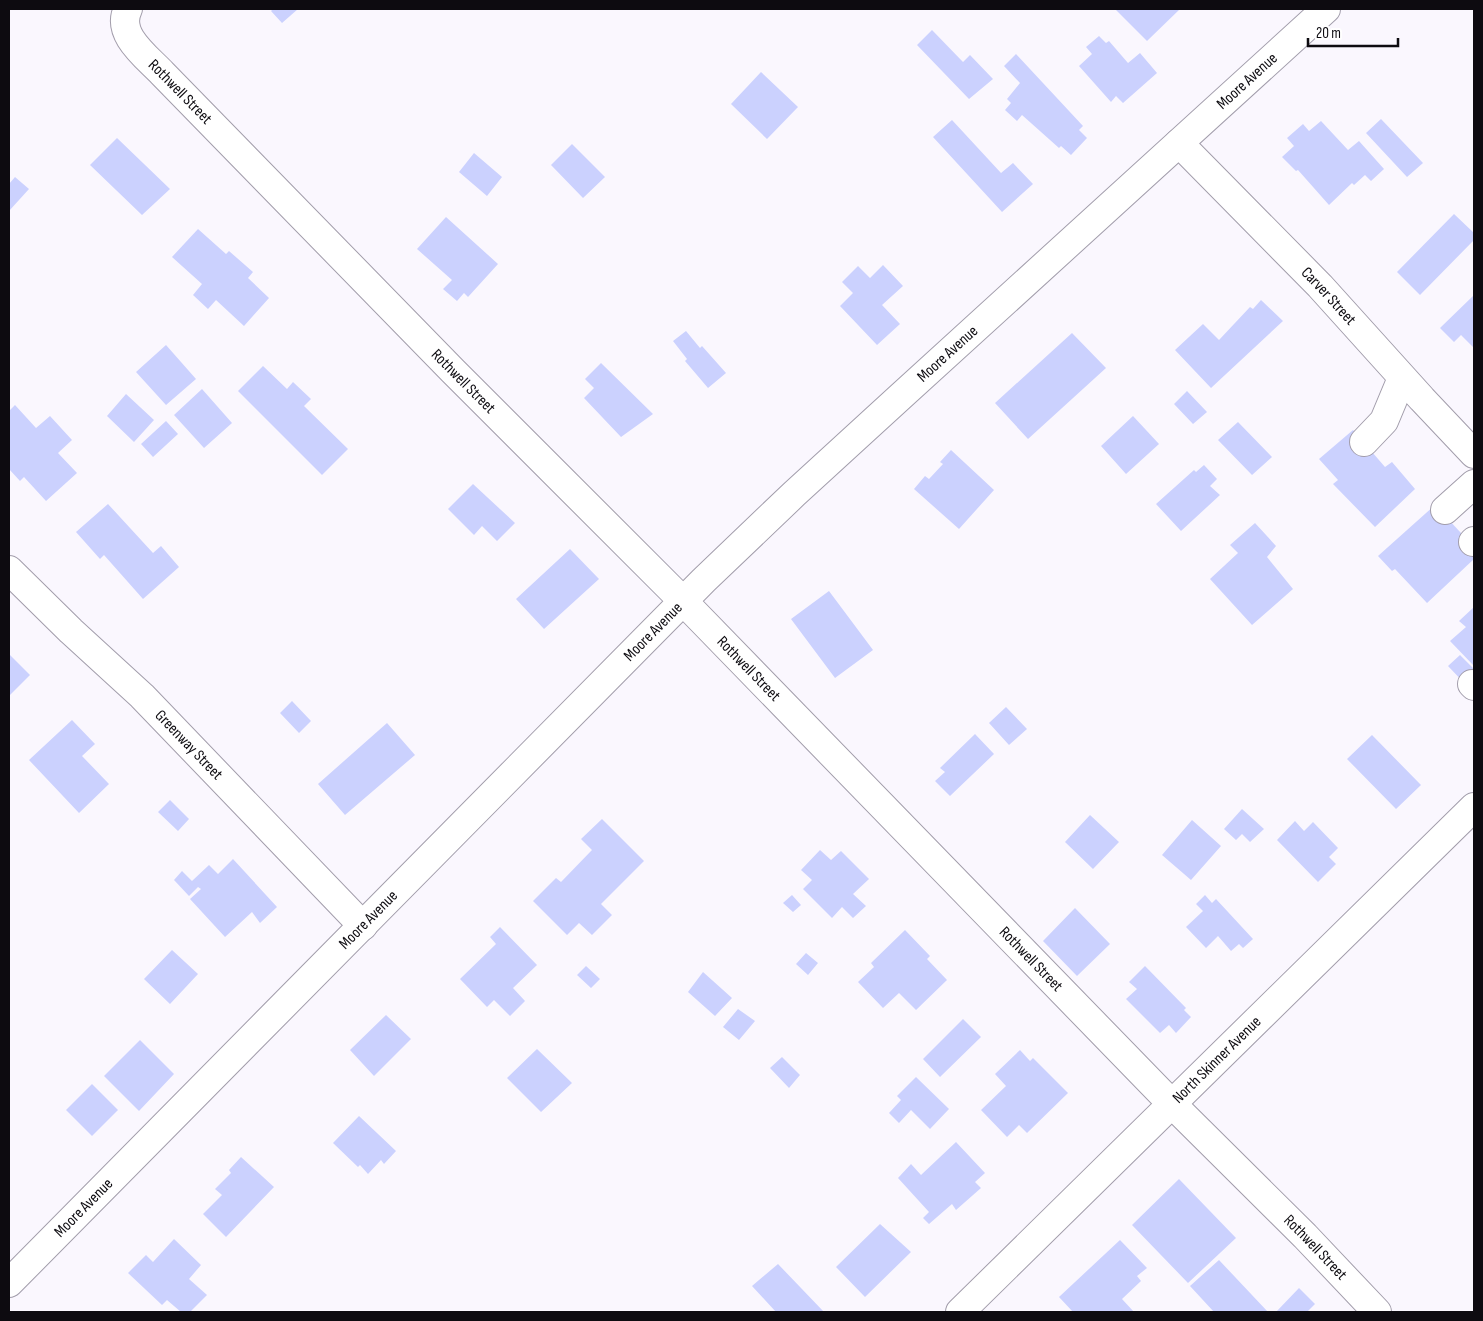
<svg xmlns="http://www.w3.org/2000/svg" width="1483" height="1321" font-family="'Sofia Sans Condensed',sans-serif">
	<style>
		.building { fill: #cbd1fe }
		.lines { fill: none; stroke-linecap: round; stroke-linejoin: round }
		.minor-casing { stroke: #a29dab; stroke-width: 30 }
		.minor { stroke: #fff; stroke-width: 28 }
		.labels { text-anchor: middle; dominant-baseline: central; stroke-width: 4.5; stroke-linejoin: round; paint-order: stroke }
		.street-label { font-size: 16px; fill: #0d0b10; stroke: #fff }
	</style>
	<rect width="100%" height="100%" fill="#faf7fe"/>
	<path class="building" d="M273,9H298L282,23L271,11Z
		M1115,9H1180L1147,41Z
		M932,30L963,62L970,55L993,79L969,99L917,45Z
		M1099,36L1106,43L1109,41L1128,63L1140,53L1157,73L1123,103L1116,96L1111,102L1079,66L1092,54L1086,47Z
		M1016,54L1083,126L1079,130L1087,138L1071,155L1061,146L1059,148L1022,115L1017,121L1005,110L1011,103L1007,99L1020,83L1004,66Z
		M761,72L798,107L767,139L731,104Z
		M1381,119L1423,163L1407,177L1366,133Z
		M952,120L1001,173L1013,163L1033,184L1002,212L933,137Z
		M1321,121L1348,150L1359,141L1384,169L1371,181L1365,175L1354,185L1352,183L1329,205L1298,170L1296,171L1282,157L1294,146L1287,138L1303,124L1309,131Z
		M117,138L170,189L142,215L90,165Z
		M572,144L605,177L583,198L551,165Z
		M474,153L502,177L487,196L459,172Z
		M15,177L29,189L9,211V184Z
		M1454,214L1474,233V240L1420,295L1397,272Z
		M446,217L498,264L468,297L464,293L457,301L443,289L452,280L417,249Z
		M198,229L226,254L229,251L253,272L248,278L269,298L244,326L216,300L208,309L193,295L202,284L172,257Z
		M883,265L903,286L882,305L900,324L877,345L840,306L853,293L842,282L858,266L870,278Z
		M1474,295V348L1461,335L1454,342L1440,328Z
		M1261,300L1283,321L1211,388L1175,350L1203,324L1219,340L1250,307L1253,309Z
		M686,331L700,348L702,346L726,373L708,388L685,361L687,359L673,341Z
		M1072,333L1106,368L1028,439L995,403Z
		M166,345L196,379L166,405L136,372Z
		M601,363L653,414L621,437L584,398L594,388L585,379Z
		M263,366L287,389L293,382L311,399L304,406L348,449L322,475L238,391Z
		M202,389L232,423L204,448L174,415Z
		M1187,391L1207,412L1193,424L1174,404Z
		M126,394L154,420L134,442L107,416Z
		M15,405L36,428L50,416L72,440L58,453L77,473L46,501L24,477L20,481L9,469V411Z
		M1133,416L1159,444L1126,474L1101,446Z
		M166,421L178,434L153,457L141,444Z
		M1238,422L1272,457L1252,475L1218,440Z
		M1353,430L1385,467L1392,462L1415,489L1375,527L1333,484L1338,480L1319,459Z
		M951,450L994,490L959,529L914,489L925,476L929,479L943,464L940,462Z
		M1204,465L1217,479L1210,486L1220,495L1181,531L1156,504L1194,470L1196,472Z
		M473,484L515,523L497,541L482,526L474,535L448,509Z
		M108,504L153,553L161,546L179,567L143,599L104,555L100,559L76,532Z
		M1435,505L1474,547V559L1427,603L1395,569L1392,571L1378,556Z
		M1255,523L1276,546L1267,557L1293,589L1252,625L1210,579L1238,553L1230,545Z
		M570,549L599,579L544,629L516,599Z
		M829,591L873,650L835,678L791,619Z
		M1474,607V666L1450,641L1466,627L1459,621Z
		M9,654L30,675L9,696Z
		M1460,655L1474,669V681L1468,687L1448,666Z
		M292,701L311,721L299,733L280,713Z
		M1006,707L1027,729L1009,745L989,723Z
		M72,720L95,744L82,756L109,784L79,813L29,760Z
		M387,723L415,755L345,815L318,784Z
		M975,734L994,754L950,796L935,781L945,772L940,768Z
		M1372,735L1421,785L1396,809L1347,759Z
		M170,800L189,819L178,831L158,812Z
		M1242,809L1264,829L1250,842L1242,834L1236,840L1224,829Z
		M1090,815L1119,842L1093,869L1065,842Z
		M602,819L644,861L601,904L612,915L592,935L579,923L567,935L533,901L556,878L561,882L592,850L581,839Z
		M1192,820L1221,846L1191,880L1162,855Z
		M1295,821L1304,831L1313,822L1338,848L1329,857L1336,864L1318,882L1277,840Z
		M820,850L831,860L841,851L869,879L853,894L866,906L853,918L842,907L832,918L803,889L812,880L801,870Z
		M233,859L277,907L260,923L252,912L225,937L190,899L201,889L198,887L189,896L174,880L182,871L192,881L209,865L218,874Z
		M792,895L801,905L793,912L783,903Z
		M1205,895L1212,903L1216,899L1253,939L1243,948L1239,944L1231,951L1218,936L1206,948L1186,927L1203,911L1196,904Z
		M1075,908L1110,944L1077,976L1043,941Z
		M500,927L537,965L513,988L525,1001L510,1016L494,1000L487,1007L460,979L496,944L490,937Z
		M905,930L930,956L927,959L947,980L916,1010L899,993L883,1008L858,982L874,967L871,963Z
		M172,950L198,974L170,1004L144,979Z
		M806,953L818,963L808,975L796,964Z
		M586,966L600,979L591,988L577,975Z
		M1145,966L1186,1008L1184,1010L1191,1017L1176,1033L1169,1025L1160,1033L1126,999L1137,989L1129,982Z
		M703,972L732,998L715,1016L688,992Z
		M738,1009L755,1021L739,1040L723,1027Z
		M386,1015L411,1039L374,1076L350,1050Z
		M963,1019L981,1037L940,1077L923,1059Z
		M140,1040L174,1074L139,1111L104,1076Z
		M537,1049L572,1083L541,1112L507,1078Z
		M1020,1050L1030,1061L1033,1058L1068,1093L1027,1133L1019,1125L1007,1137L981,1110L1006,1086L995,1074Z
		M782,1057L800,1075L789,1088L770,1068Z
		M916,1077L949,1109L930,1129L911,1110L899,1123L889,1113L901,1100L897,1096Z
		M92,1084L118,1110L92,1136L66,1110Z
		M359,1116L396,1151L384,1164L381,1160L368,1174L360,1165L358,1167L333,1143Z
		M956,1142L985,1173L975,1182L981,1188L956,1210L952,1204L929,1224L923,1218L929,1212L898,1178L911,1164L921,1175Z
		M241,1157L274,1187L226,1237L203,1214L222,1195L215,1189L231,1173L229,1170Z
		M1179,1179L1236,1238L1188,1283L1132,1225Z
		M880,1224L911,1252L865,1297L836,1267Z
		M174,1239L201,1265L189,1279L207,1295L190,1312H181L167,1300L162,1305L128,1273L146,1255L153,1262Z
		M1120,1240L1147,1268L1137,1276L1141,1281L1122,1299L1134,1312H1090L1089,1311L1087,1312H1073L1059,1297Z
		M1219,1260L1268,1312H1214L1190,1286Z
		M778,1264L824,1312H776L752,1286Z
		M1299,1288L1315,1304L1307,1312H1276Z"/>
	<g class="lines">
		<defs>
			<g id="minor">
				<path id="s1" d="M128,9C115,34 147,57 162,73L453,371L683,601L1172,1104L1305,1236L1377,1312"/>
				<path id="s2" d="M1179,143L1320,286L1422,399L1474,454"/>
				<path d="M1364,442L1384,421L1402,378"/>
				<path d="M1445,510L1474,484"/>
				<path d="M1473,542L1474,541"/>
				<path id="s3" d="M9,570L71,631L142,696L363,926"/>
				<path d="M1472,684L1474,686"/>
				<path id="s4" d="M9,1283L704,580L794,494L900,397L1326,9"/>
				<path id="s5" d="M960,1312L1474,807"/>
			</g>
		</defs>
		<use href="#minor" class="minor-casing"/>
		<use href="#minor" class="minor"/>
	</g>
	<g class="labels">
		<g class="street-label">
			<text stroke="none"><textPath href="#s4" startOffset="1726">Moore Avenue</textPath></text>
			<text stroke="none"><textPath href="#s1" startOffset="104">Rothwell Street</textPath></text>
			<text stroke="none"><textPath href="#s2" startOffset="214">Carver Street</textPath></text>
			<text stroke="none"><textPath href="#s4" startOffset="1321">Moore Avenue</textPath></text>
			<text stroke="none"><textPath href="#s1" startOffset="509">Rothwell Street</textPath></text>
			<text stroke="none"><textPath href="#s4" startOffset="916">Moore Avenue</textPath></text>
			<text stroke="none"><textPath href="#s1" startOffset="914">Rothwell Street</textPath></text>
			<text stroke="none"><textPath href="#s3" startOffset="251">Greenway Street</textPath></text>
			<text stroke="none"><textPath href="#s4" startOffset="511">Moore Avenue</textPath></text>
			<text stroke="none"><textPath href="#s1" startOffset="1319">Rothwell Street</textPath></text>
			<text stroke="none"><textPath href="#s5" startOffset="360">North Skinner Avenue</textPath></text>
			<text stroke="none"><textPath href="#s4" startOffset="106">Moore Avenue</textPath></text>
			<text stroke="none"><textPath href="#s1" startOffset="1724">Rothwell Street</textPath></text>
		</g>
	</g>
	<rect width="1483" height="1321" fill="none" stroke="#0d0b10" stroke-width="20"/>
	<path d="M1308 38v8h90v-8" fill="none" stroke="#0d0b10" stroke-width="2.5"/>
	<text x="1316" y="38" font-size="15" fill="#0d0b10" stroke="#ffffff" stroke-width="4" paint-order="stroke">20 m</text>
</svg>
